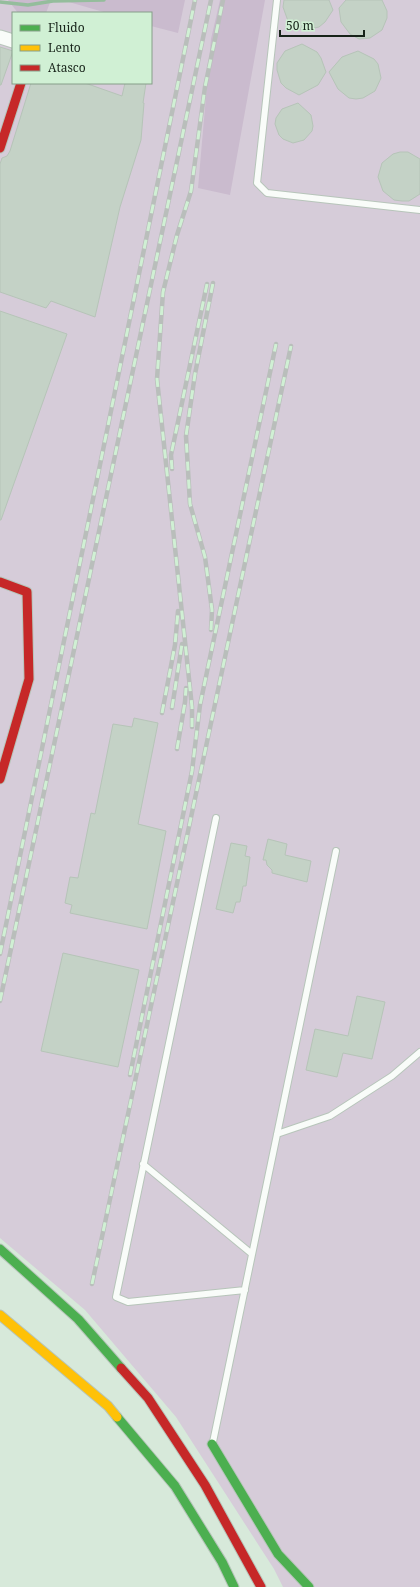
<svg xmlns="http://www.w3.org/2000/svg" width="420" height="1587" font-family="'Noto Serif',serif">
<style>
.green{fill:#d6ccd9;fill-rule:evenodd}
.forest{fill:#cabbce}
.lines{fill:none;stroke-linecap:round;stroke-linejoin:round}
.stream{stroke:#94bd9c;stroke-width:3.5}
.building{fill:#c4d2c6;stroke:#b6c4b8}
.lane-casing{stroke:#b7c5ba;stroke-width:8}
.street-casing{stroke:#b7c5ba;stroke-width:15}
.fast-casing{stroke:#b7c5ba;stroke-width:11}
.slow-casing{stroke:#b7c5ba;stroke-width:11}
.jam-casing{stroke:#b7c5ba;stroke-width:11}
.lane{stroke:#f9fcf9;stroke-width:6}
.street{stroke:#f9fcf9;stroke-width:13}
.fast{stroke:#4caf50;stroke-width:9}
.slow{stroke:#ffc107;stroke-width:9}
.jam{stroke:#c62828;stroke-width:9}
.rail-casing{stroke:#b9bebb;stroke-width:4.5}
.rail{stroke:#d0f0d4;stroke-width:3;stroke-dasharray:9;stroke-linecap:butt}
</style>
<rect width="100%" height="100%" fill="#d7e9da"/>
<path class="green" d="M0 0H420V1587H283L274 1569 176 1417 85 1310 0 1238ZM13 13H151V83H13Z"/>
<path class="forest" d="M8 0H51L46 13H18Z
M62 0H185L178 33 151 26V13H107Z
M220 0H265L230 195 198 188 211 39Z"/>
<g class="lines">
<path class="stream" d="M0 2 28 5 53 1 104 0"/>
</g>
<path class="building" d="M284 0H329L333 10 325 22 319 27 306 30 299 29 288 21 283 7Z
M346 0H382L387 11V18L382 30 370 38 359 39 350 34 341 22 339 8Z
M302 44 317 52 321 58 326 72 318 85 299 95 286 88 281 83 277 70V63L285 51Z
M0 47 13 51 1 85H0Z
M358 51 374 59 378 64 381 78 375 91 363 98 356 99 349 98 338 89 329 72 342 57Z
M31 83H85L122 96 125 83H146L143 103H144L141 140 120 207 95 317 51 301 46 308 0 292V164L2 158 7 156 10 151Z
M298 103 311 115 313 126 312 131 304 140 293 143 283 139 279 135 275 124 276 118 282 109Z
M400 152H408L420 159V194L409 201H402L394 200 383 191 378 177 382 163 393 154Z
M0 311 67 334 1 520H0Z
M134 718 158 723 138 824 166 831 147 929 70 913 72 905 65 903 70 877 78 878 91 813 95 814 113 724 132 727Z
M268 839 287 844 285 855 311 861 307 882 272 873V870L267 865 266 860H263Z
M231 843 247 846 245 856 250 857 246 886H243L240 902H236L233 913 216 909Z
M63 953 139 970 118 1067 41 1051Z
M357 996 385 1002 372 1059 343 1053 337 1077 306 1070 315 1029 348 1036Z"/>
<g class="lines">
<g class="lane-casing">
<path id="lane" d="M277 0 257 183 267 193 420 210
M216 818 116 1297 128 1302 245 1290
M277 1134 330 1116 392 1076 420 1052
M143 1164 252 1254
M213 1442 336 851"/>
</g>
<g class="street-casing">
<path id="street" d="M0 37 13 41"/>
</g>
<g class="fast-casing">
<path id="fast" d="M0 1249 78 1319 121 1368
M117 1417 175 1486 222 1562 234 1587
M212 1444 278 1554 309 1587"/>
</g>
<g class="slow-casing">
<path id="slow" d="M0 1315 108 1406 117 1417"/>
</g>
<g class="jam-casing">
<path id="jam" d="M0 148 21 83
M0 582 27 592 29 679 0 779
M121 1368 148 1398 205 1485 261 1587"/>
</g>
<use href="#lane" class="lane"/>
<use href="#street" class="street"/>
<use href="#fast" class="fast"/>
<use href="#slow" class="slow"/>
<use href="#jam" class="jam"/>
<g class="rail-casing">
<path id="rail" d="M172 469 171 455 207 284
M211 630 212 610 205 557 190 504 186 436 195 374 213 283
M172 708 182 644
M162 713 175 645 178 611
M192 727V707L157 379 163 292 177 235 191 191 205 87 223 0
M177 749 185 702 186 688
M0 954 195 0
M0 1001 211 0
M130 1075 192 771 200 705 276 344
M92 1284 291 346"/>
</g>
<use href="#rail" class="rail"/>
</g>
<rect x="12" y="12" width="140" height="72" fill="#d0f0d4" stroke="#869e89"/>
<rect x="20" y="25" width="20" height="6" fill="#4caf50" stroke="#869e89"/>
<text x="48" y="32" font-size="12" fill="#172319">Fluido</text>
<rect x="20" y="45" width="20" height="6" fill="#ffc107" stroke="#869e89"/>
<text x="48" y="52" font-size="12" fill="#172319">Lento</text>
<rect x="20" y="65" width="20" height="6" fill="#c62828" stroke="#869e89"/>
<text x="48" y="72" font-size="12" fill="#172319">Atasco</text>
<path d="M280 30v6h84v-6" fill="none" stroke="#172319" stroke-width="2"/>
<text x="286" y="30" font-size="12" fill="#172319" stroke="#d0f0d4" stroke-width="3" paint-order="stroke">50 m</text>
</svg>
